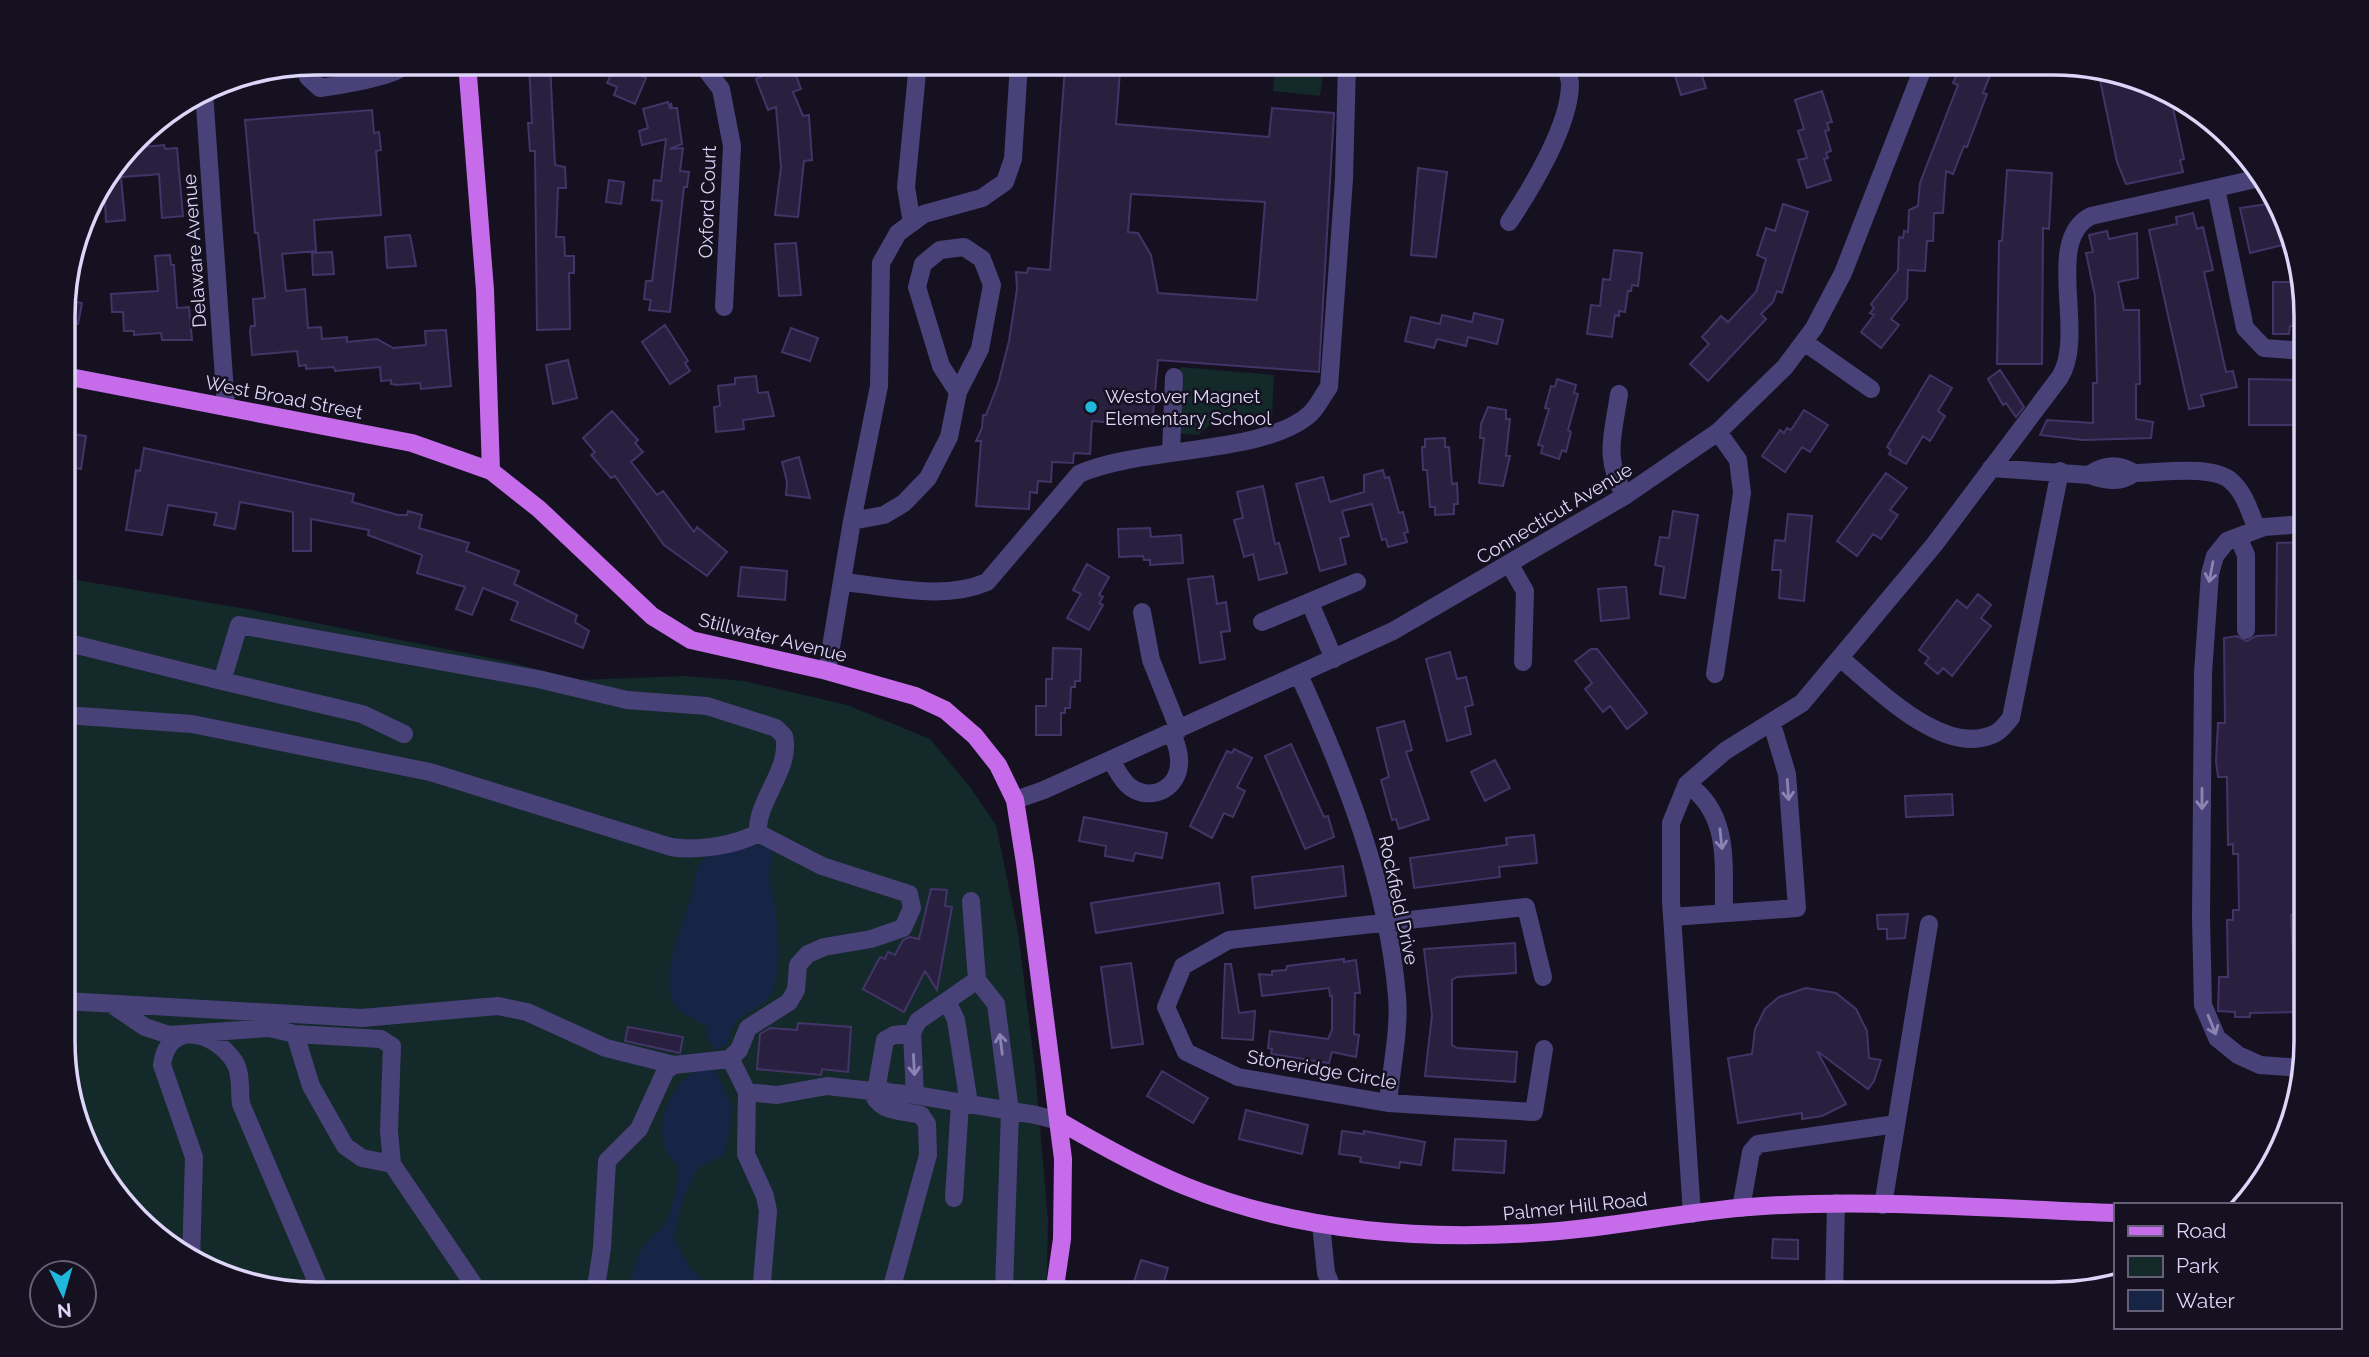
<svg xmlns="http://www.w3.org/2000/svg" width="2369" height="1357" font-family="Raleway,sans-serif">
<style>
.green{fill:#14292a}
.water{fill:#162445}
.building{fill:#291f3f;stroke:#433468;stroke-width:2;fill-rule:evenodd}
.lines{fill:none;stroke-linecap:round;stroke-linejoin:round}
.minor{stroke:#494279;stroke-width:18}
.major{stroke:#c66cea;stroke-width:18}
.oneway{stroke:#8c85b3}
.poi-dot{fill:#1fb8dc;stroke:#151121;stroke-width:2.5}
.labels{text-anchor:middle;stroke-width:5;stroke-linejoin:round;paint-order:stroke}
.street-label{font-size:19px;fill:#ddd6f9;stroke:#151121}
.poi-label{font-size:19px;fill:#ddd6f9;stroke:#151121;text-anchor:start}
.rim{fill:none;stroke:#ddd6f9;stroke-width:3.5}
</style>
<rect width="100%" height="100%" fill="#151121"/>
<path class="green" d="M1065 63H1180L1179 75Z
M1276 63H1324L1320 96 1273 91Z
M1180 367 1274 375 1272 418 1222 415 1198 435 1177 433Z
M65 578 247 609 505 661 579 680 686 676 744 681 847 705 930 739 970 787 996 825 1018 932 1035 1069 1048 1220 1047 1277 1042 1294H316L190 1260 106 1181 65 1073Z"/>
<path class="water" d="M751 843 758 846 764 843 771 849C773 860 768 872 770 881 776 906 785 972 771 994 753 1021 738 1003 727 1045L715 1050 707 1038 706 1026C695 1019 678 1014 673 1001 660 973 684 919 693 892 696 879 694 867 705 858 715 849 738 847 751 843Z
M714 1066 733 1109 724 1155 698 1168 683 1198 674 1239 689 1266 716 1294H625C631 1281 636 1258 642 1248 648 1238 662 1232 667 1220 673 1207 680 1180 677 1167 676 1160 668 1156 665 1149 654 1115 677 1070 714 1066Z"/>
<path class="building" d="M550 63 555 165 565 167 566 188H558L556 237H564L565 256H574V273H569L570 329 537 330 535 151H530L528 123H532L529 64Z
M752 63H779L784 74 794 70 801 89 793 92 803 116 809 115 812 160 804 161 798 217 775 215 781 167 776 107 768 110 756 79 761 77Z
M1671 63H1698L1706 88 1681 95Z
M1936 63H1995L1983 93 1987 94 1967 147 1964 146 1953 174 1946 171 1943 213H1934L1933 241H1927L1925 271 1908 270 1907 299 1891 319 1899 325 1881 348 1861 332 1874 315 1870 313 1874 308 1871 304 1898 270 1899 237 1903 238 1904 231 1908 232 1909 210 1918 206 1920 183 1958 85 1953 83 1957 74Z
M616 64 646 78 635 104 614 95 617 87 607 83Z
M1065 67 1120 71 1116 124 1269 137 1272 108 1334 113 1319 372 1158 360 1152 426 1092 421 1090 454 1074 453 1073 463 1052 462 1051 482 1038 481 1037 493 1030 492 1029 509 976 506 981 441H976L982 428 983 415H986L998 384 1009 341 1017 289 1016 272 1027 273 1028 268 1050 270ZM1131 194 1265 202 1257 300 1158 293 1151 255 1138 233 1128 232Z
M2099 75 2170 94 2184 159 2180 160 2183 172 2126 184 2117 162Z
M1822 91 1832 122 1827 123 1829 130 1825 131 1831 151 1826 153 1828 158 1824 159 1831 180 1807 188 1798 160 1807 158 1798 131 1804 129 1795 100Z
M668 102 670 109 671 103 672 108H677L682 144 670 149 683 148 680 171 689 172 687 187H684L670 312 649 310 651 300 644 299 646 281H652L662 201 652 200 654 180 661 181 666 139 642 145 639 131 648 128 643 109Z
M372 110 374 133 379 132 381 150 376 151 381 215 314 220 316 251 282 254 286 291 305 289 308 328 321 327 322 339 347 337V342L377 339 393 348 426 345 425 331 446 330 451 386 421 389 420 383 397 385 391 384V380L381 381 380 367 335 371 334 367 306 369V365L299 366 297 351 252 355 250 331 251 326H255L253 299 265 298 258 233H255L245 120Z
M164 145 165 149 177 148 183 216 162 218 159 174 150 175 121 177 125 220 106 222 105 202H91L132 148Z
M1418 168 1447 172 1436 257 1411 255Z
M2007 170 2052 173 2049 229 2043 228 2042 364H1997L1999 241H2002Z
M609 180 624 182 621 204 606 202Z
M2273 203 2287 244 2250 253 2240 208Z
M1783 204 1808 212 1782 293 1777 291 1773 302 1761 314 1766 319 1708 381 1690 364 1709 344 1702 337 1721 316 1728 322 1756 292 1766 259 1757 255 1766 228 1775 231Z
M2193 213 2197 229 2203 227 2213 270 2204 272 2226 372 2233 371 2237 387 2201 395 2204 406 2189 409 2149 230 2177 224 2176 217Z
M2107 231 2109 239 2137 233 2138 278 2118 282 2124 310H2139L2140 384H2136V419L2153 422 2151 438 2083 440 2040 435 2047 420 2093 423V383H2097L2095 296 2086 253 2093 252 2089 235Z
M410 235 416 266 387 268 385 237Z
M796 243 801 295 779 296 775 244Z
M1614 250 1642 253 1638 286 1632 285 1631 291H1628L1625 312 1619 311V316L1615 315 1612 337 1587 334 1591 305 1600 306 1603 279 1610 280Z
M332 252 334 274 313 275 312 253Z
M170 255 171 265H174L177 308 189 307 192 340H162L161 333 134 335V331H124L123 312H112L111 294 158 291 155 256Z
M2273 282H2300L2305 300V326H2290L2289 334H2273Z
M65 300 82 303 78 324 65 322Z
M1474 313 1503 320 1497 344 1468 337 1466 346 1437 339 1434 348 1405 341 1411 317 1440 324 1442 315 1472 322Z
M665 325 688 361 685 363 690 371 670 384 642 342Z
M791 328 818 338 810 361 782 352Z
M568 360 577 398 553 404 546 365Z
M2000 370 2024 407 2016 417 2006 403 2003 405 1988 379Z
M1930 375 1952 388 1938 411 1945 416 1930 441 1923 436 1906 464 1889 454 1891 450 1887 447Z
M756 376 758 393 768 392 774 416 743 420 744 429 716 432 714 407 720 406 718 386 735 384V378Z
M1557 379 1576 385 1574 393 1578 394 1568 430 1571 432 1566 452 1562 450 1559 459 1541 453 1543 446 1538 445 1549 409 1545 408 1551 386 1555 387Z
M2249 379 2305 380V425H2249Z
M1488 407 1506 410V419H1510L1506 456H1510L1503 486 1479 483 1484 438H1480L1481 424Z
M1804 410 1828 425 1810 452 1802 447 1785 472 1762 456 1780 430 1784 433 1787 428 1791 430Z
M612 411 638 440 635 443 643 452 631 462 657 495 663 491 694 532 697 527 727 552 707 576 664 545 615 476 611 478 591 455 595 452 583 438Z
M68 433 86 436 81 469 65 466Z
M1445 438V447H1449L1452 484 1457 483 1458 504H1454V514L1435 515V507H1430L1427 470H1423L1422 447H1425V439Z
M144 448 354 494 352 502 398 515H407L408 511 422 515 419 528 469 543 466 551 519 571 514 584 577 615 575 622 589 631 583 648 511 620 518 602 483 588 472 615 456 609 465 587 417 573 422 555 368 535 369 530 311 519V551H293V512L240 502 235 529 214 525 217 513 168 505 162 535 126 530 136 470 140 471Z
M799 457 810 498 786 495 787 482 782 462Z
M1383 470 1385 478 1389 477 1399 513 1403 512 1408 532 1404 533 1407 542 1388 547 1386 539 1382 540 1372 504 1342 511 1349 536 1340 538 1346 564 1320 571 1296 484 1323 477 1330 502 1364 492V475Z
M1886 473 1907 488 1890 510 1898 515 1881 539 1873 534 1857 556 1837 541Z
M1263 486 1275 544 1279 543 1287 573 1259 580 1253 554 1244 557 1234 520 1243 518 1237 492Z
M1673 511 1698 515 1685 598 1660 594 1664 567 1655 565 1660 537 1669 538Z
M1788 514 1812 516 1804 601 1779 598 1781 570H1772L1775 540 1785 541Z
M1150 528 1151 537 1181 535 1183 563 1150 565V560H1144L1143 556 1119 557 1118 529Z
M2305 542V853H2300L2301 915H2291L2295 1001 2294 1012 2250 1013V1017H2235V1012L2218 1011 2219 977H2228L2227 920H2233V910H2239L2238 854H2233V844L2228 845 2227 777H2218L2216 761 2218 723H2225L2224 638 2237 636 2247 641 2256 636 2276 635 2277 543Z
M1087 564 1109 577 1099 595 1103 597 1099 603 1103 605 1089 630 1067 618 1081 594 1073 590Z
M741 567 787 571 785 600 738 596Z
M1213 576 1217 604 1226 602 1230 631 1221 632 1225 659 1200 663 1188 579Z
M1621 587H1626L1629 618 1601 621 1598 589Z
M1978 594 1991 605 1981 618 1991 626 1952 676 1943 668 1938 674 1925 663 1929 658 1919 650 1957 600 1967 608Z
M1053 648 1081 649 1080 681H1075V687H1071L1070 708H1065V713H1061V735H1036V706H1046V679H1052Z
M1591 649H1597L1647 713 1627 729 1610 706 1603 712 1585 689 1592 683 1575 661Z
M1450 652 1457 679 1466 677 1473 705 1465 707 1471 734 1447 741 1426 659Z
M1404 721 1412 750 1406 752 1429 819 1399 829 1396 819 1392 820 1381 780 1389 777 1377 728Z
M1291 744 1324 817 1328 816 1334 837 1305 849 1265 756Z
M1234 749 1252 758 1237 787 1245 791 1233 817 1224 813 1212 838 1190 826 1227 751 1232 753Z
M1495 760 1510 788 1485 801 1471 772Z
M1952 794 1953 815 1906 817 1905 796Z
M1084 817 1167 833 1162 858 1135 853 1133 861 1105 856 1106 846 1079 841Z
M1534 835 1537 863 1499 867 1500 877 1414 888 1410 858 1507 845 1506 838Z
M1343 866 1346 896 1255 908 1252 877Z
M1219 883 1223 913 1096 933 1091 903Z
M931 889 947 890 945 906 952 907 937 990 925 971 904 1012 863 989 880 957 885 959 888 952 895 955 903 940 910 937 919 939Z
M1908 914 1905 938 1887 939V929H1878L1877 915Z
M1515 943 1516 973 1457 977 1452 980V1045L1457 1048 1517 1052 1515 1082 1425 1076 1432 1015 1424 949Z
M1344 959V962L1356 960 1360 993H1355L1354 1034 1359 1035 1356 1057 1332 1052 1329 1063 1271 1054 1272 1049 1268 1048 1270 1031 1328 1039 1332 1030V996H1330L1329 988 1262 996 1259 974 1272 975V971L1286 970 1287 966Z
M1131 963 1143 1044 1112 1048 1101 967Z
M1225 964H1231L1239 1013 1255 1011 1253 1040 1222 1038Z
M1806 988 1836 993 1856 1009 1867 1031 1869 1058 1881 1060 1874 1081 1868 1089 1817 1051 1846 1104 1822 1116 1802 1119V1113L1738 1123 1728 1058 1752 1054 1755 1029 1765 1009 1779 997Z
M798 1023 851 1027 848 1072 822 1069 821 1075 757 1069 760 1034 770 1028 797 1030Z
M628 1027 683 1037 680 1053 625 1041Z
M1162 1071 1208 1098 1193 1123 1147 1096Z
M1246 1110 1308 1125 1302 1154 1239 1139Z
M1342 1131 1364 1134V1131L1425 1142 1421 1165 1400 1162 1399 1168 1360 1162 1361 1157 1339 1154Z
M1455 1139 1506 1141 1504 1173 1453 1170Z
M1773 1239 1798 1240V1259L1772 1258Z
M1141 1260 1168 1268 1160 1294H1130Z"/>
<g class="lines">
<path class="minor" d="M701 63 721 89 732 146 724 307
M307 65 308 77 320 88C335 86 392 77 401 68L400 63
M204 92 226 407
M2264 177 2216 188 2245 328 2264 348 2305 351
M1509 222C1531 189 1570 125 1570 84 1570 78 1566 69 1565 63
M912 223 906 187 918 63
M1804 342 1871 389
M1619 394C1613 436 1603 457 1625 496
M1171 452 1174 377
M1991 468 2089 475
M2134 473C2120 484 2104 480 2089 475 2104 464 2118 463 2134 473 2158 473 2213 464 2231 481 2245 493 2250 513 2257 529
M852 521 884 515 904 503 928 478 949 437 958 392 980 349 992 285 982 259 964 247 940 250 923 264 917 287 941 366 958 392
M2238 537 2246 555V630
M1510 565 1525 591 1523 662
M842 582C889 586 943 601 987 582L1079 474C1140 446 1267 455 1311 413 1318 406 1323 395 1329 387L1344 179 1347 63
M1310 603 1334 659
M1142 612 1151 660 1179 730
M1262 622 1357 582
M65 642 222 681
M1840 658C1877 688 1945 760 1996 733 2002 730 2007 722 2011 718L2060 471
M827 671 852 521 879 386 881 263 898 233 924 214 982 198 1005 182 1013 159 1019 63
M1715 674 1742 493 1738 460 1718 432
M1299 675C1346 778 1387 882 1397 996 1400 1030 1391 1069 1388 1103
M65 715 192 724 430 772 671 847C697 851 734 846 758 833
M1111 760C1117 770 1121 780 1130 787 1153 803 1181 787 1179 759 1179 750 1175 741 1172 732
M1687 784C1731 814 1723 865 1724 913
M1015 800 1044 790 1393 631 1623 497 1718 432 1785 367 1814 328 1843 273 1925 63
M971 901 977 980 996 1004 1010 1111 1004 1290
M1672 917 1797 908 1787 774 1772 724
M1543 977 1526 907 1229 940 1183 966 1166 1007 1186 1052 1238 1077 1388 1103 1534 1112 1544 1049
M977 980 918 1021 912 1033 915 1095 1036 1115 1059 1121
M65 1001 362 1018 498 1006 527 1012 606 1048 674 1065 729 1059 739 1050 748 1028 789 1002 796 990 798 965 808 954 824 947 871 939 903 928 912 908 909 894 822 866 758 833C756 800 792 769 784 736L776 728 707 706 627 700 538 679 239 625 222 681 362 714 404 734
M947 1001 956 1020 969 1104
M114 1006 145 1027 169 1035 269 1028 295 1034 311 1086 345 1146 362 1158 392 1164
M912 1033 894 1035 885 1040 877 1085 886 1092 915 1095
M295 1034 381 1039 392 1046 389 1131 392 1164 480 1294
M730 1058 747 1092 746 1154 765 1196 768 1211 761 1294
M2302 1068 2260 1065 2238 1055 2217 1038 2203 1005 2201 919 2203 673 2210 574 2215 556 2227 541 2264 527 2305 524
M747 1092 777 1095 827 1086 872 1091C878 1113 901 1110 921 1115L927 1124 928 1155 893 1283V1294
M954 1198 960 1103
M1883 1205 1929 924
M1741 1208 1751 1152 1758 1144 1896 1124
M1692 1214 1671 901V823L1687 784 1725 751 1802 703 1934 545 2060 377C2087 334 2043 240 2091 216L2216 188
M1321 1224 1326 1273 1335 1294
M191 1261 194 1157 162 1065C168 1019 214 1031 234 1061 242 1073 239 1090 241 1104L322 1294
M595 1294 602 1248 607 1161 639 1129 666 1070 674 1065
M1834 1294 1836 1203"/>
<path class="major" d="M467 63 485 290 491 471
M65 376 412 443 491 471 539 509 652 616 691 640 827 671 915 696 945 710 975 736 998 765 1015 800 1025 863 1063 1159 1062 1239 1054 1294
M1059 1121C1100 1145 1141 1168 1185 1186 1298 1232 1426 1241 1547 1232 1619 1227 1691 1210 1763 1206 1880 1199 1998 1209 2115 1213"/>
</g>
<defs><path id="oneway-shaft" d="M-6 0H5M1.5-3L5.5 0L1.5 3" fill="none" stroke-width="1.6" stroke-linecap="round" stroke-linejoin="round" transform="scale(1.75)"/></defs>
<g class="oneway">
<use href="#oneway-shaft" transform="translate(2211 572) rotate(101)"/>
<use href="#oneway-shaft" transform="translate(1788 790) rotate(86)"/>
<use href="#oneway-shaft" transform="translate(2202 799) rotate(90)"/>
<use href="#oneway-shaft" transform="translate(1721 839) rotate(84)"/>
<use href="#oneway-shaft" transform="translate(2212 1025) rotate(68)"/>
<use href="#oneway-shaft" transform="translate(1001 1044) rotate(-97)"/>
<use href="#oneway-shaft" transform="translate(914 1065) rotate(87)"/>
</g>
<circle class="poi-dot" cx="1091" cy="407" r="7"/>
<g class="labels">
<g class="street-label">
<text transform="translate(707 202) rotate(-88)" y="7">Oxford Court</text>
<text transform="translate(194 251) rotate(-94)" y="7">Delaware Avenue</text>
<text transform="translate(284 397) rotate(11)" y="7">West Broad Street</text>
<text transform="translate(1554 513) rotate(-31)" y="7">Connecticut Avenue</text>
<text transform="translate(773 637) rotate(14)" y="7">Stillwater Avenue</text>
<text transform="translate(1399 900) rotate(78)" y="7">Rockfield Drive</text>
<text transform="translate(1322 1069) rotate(10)" y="7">Stoneridge Circle</text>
<text transform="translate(1575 1206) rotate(-6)" y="7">Palmer Hill Road</text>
</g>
<g class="poi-label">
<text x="1105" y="403">Westover Magnet<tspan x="1105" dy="22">Elementary School</tspan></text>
</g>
</g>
<path d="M0 0H2369V1357H0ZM316 75H2053A241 241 0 0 1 2294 316V1041A241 241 0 0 1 2053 1282H316A241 241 0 0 1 75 1041V316A241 241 0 0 1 316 75Z" fill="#151121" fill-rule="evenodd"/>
<path class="rim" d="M316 75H2053A241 241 0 0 1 2294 316V1041A241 241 0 0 1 2053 1282H316A241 241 0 0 1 75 1041V316A241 241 0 0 1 316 75Z"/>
<rect x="2114" y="1203" width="228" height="126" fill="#151121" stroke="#656077" stroke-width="2"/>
<rect x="2128" y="1226" width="35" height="10" fill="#c66cea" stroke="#656077" stroke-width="2"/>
<text x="2176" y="1238" font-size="21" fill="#ddd6f9">Road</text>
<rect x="2128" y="1256" width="35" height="21" fill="#14292a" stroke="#656077" stroke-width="2"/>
<text x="2176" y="1273" font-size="21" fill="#ddd6f9">Park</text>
<rect x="2128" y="1290" width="35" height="21" fill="#162445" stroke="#656077" stroke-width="2"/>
<text x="2176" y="1308" font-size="21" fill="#ddd6f9">Water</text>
<g transform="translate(63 1294) rotate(175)"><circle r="33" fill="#151121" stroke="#656077" stroke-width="2"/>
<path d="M0-5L12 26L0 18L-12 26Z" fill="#1fb8dc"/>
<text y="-10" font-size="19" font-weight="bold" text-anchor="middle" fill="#ddd6f9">N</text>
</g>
</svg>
